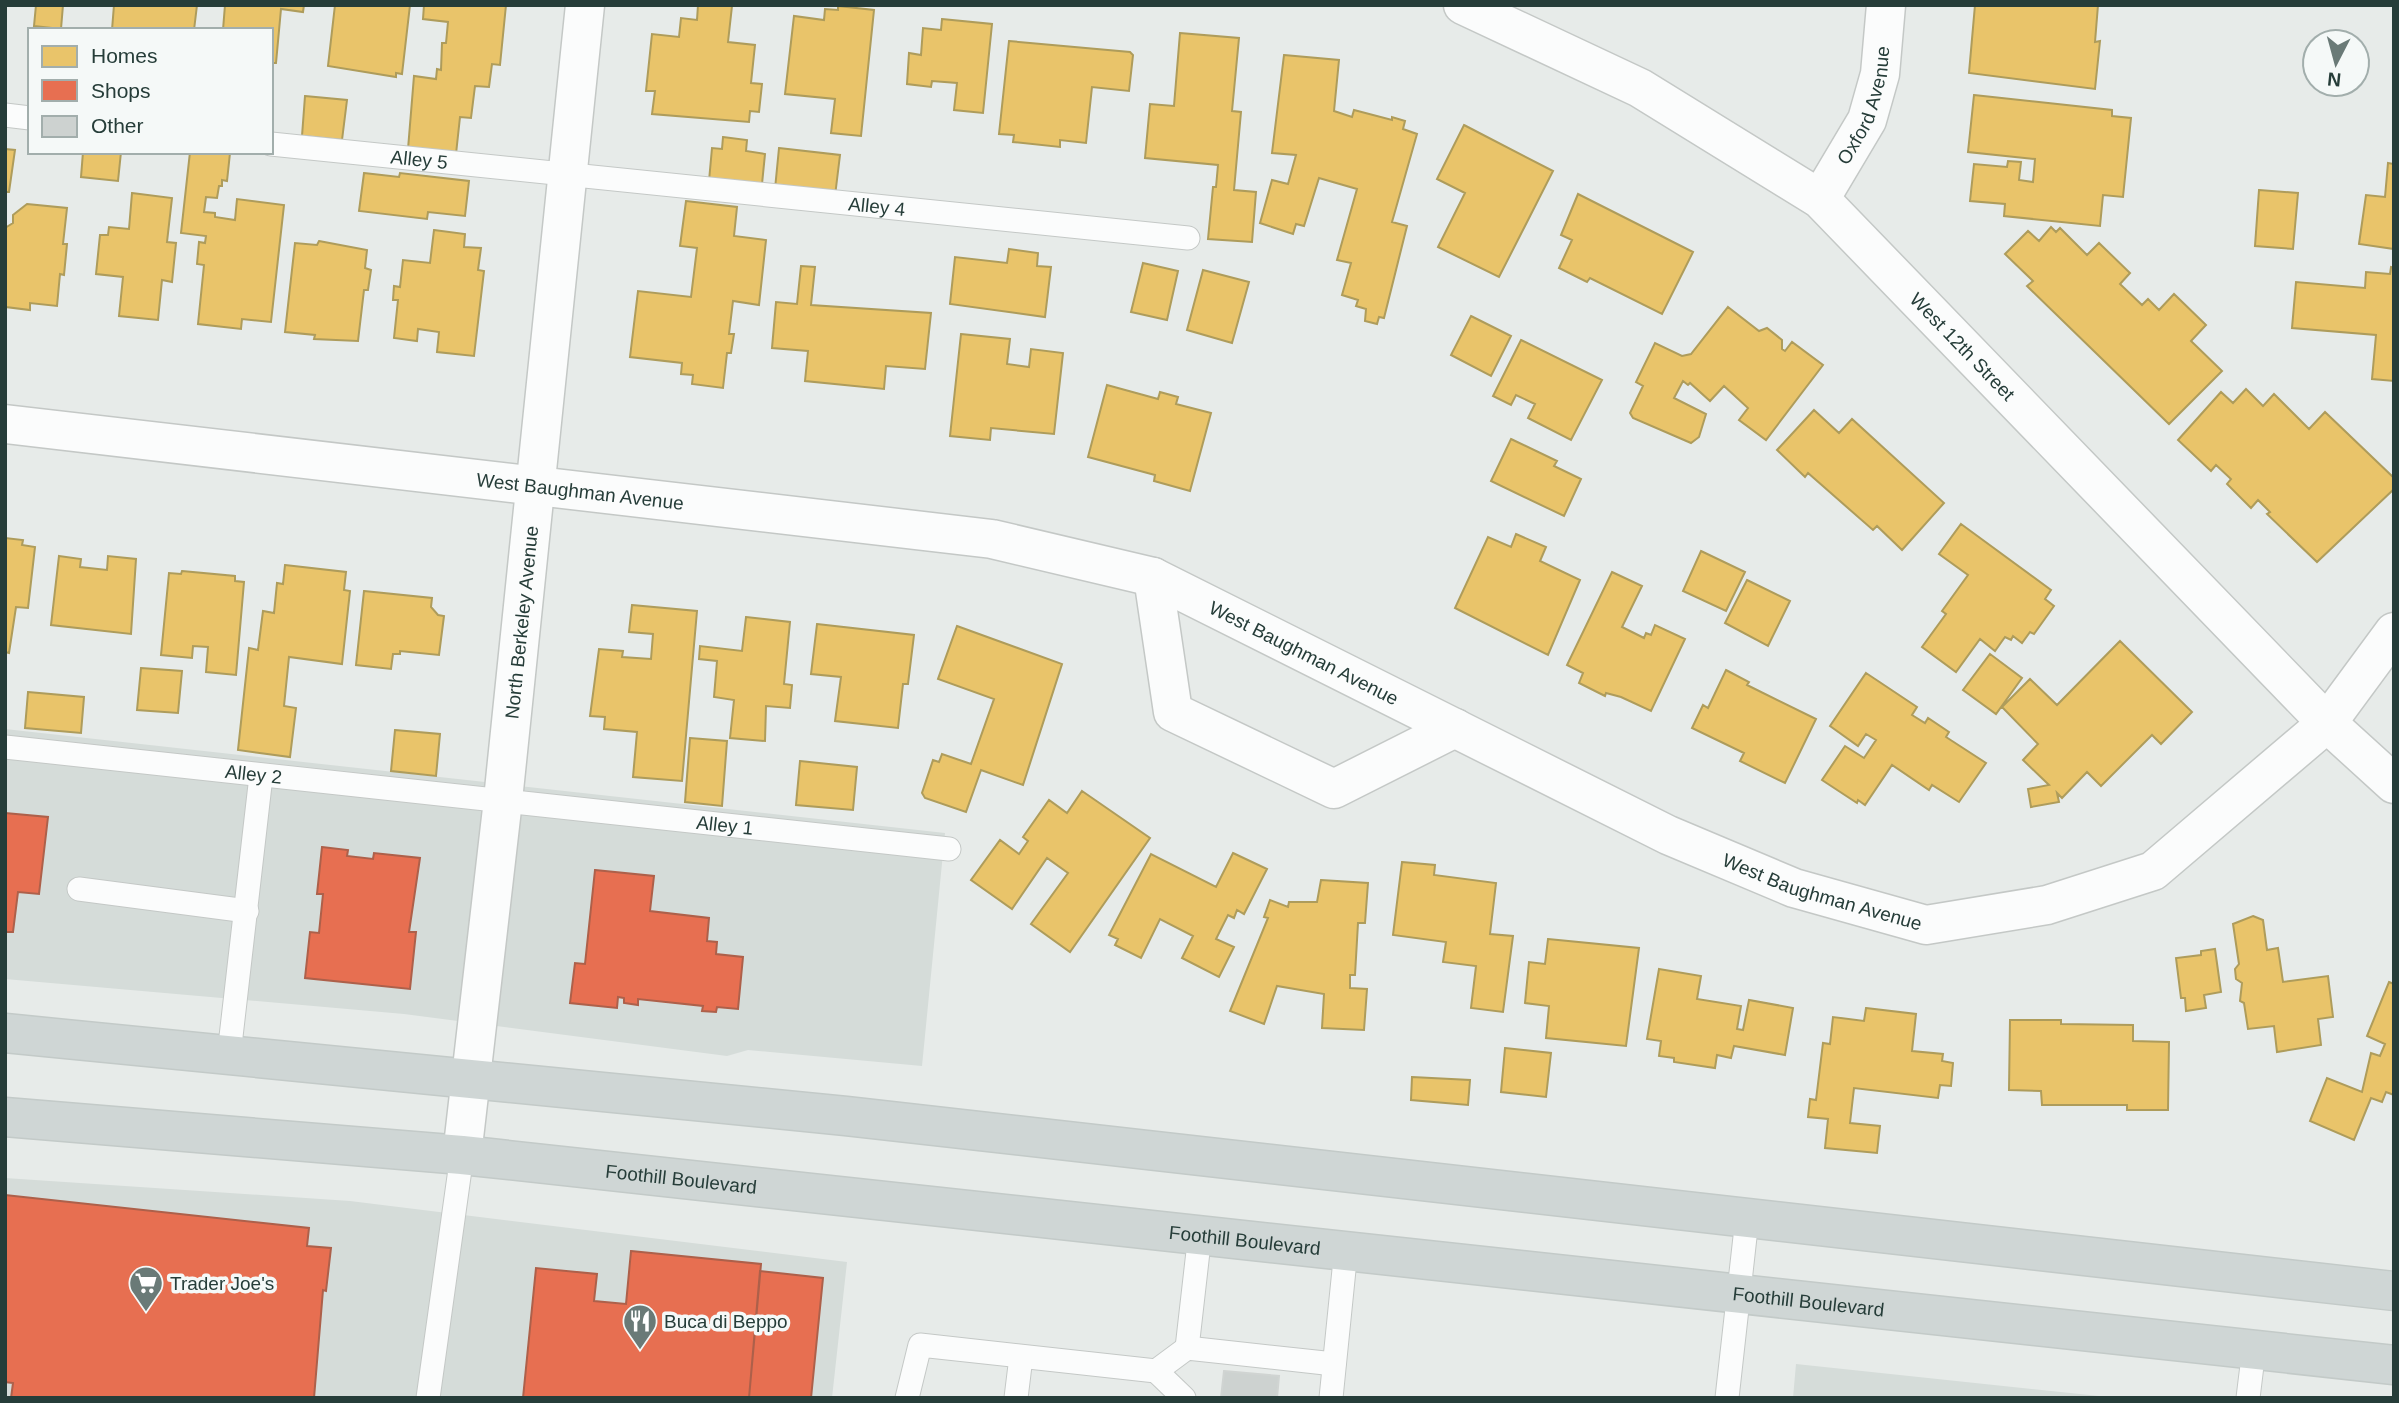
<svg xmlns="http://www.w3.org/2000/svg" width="2399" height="1403" font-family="Helvetica,sans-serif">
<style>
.built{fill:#d5dcd9}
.homes{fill:#e9c46a;stroke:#ae9c5b;stroke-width:2}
.shops{fill:#e76f51;stroke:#ad604a;stroke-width:2}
.building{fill:#cdd2d0;stroke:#d0d4d2;stroke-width:2}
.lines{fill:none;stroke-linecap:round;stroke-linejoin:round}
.lane-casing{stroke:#c4c8c6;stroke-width:25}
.street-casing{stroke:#c4c8c6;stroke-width:41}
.primary-casing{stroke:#c3cac8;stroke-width:41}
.lane{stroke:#fbfcfc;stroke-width:23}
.street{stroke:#fbfcfc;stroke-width:38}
.primary{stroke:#cfd6d5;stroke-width:38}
.labels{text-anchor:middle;stroke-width:7;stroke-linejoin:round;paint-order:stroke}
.street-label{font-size:19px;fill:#263d39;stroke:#f5f9f8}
.poi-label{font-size:19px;fill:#263d39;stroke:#f5f9f8;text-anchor:start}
</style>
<rect width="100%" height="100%" fill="#e7ebe9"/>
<path class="built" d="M5 729 945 833 922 1066 748 1050 727 1056 404 1014 5 979Z
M5 1178 350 1201 847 1262 832 1398H5Z
M1796 1364 2118 1398H1793Z"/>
<path class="homes" d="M36 5H63L61 29 34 26Z
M114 5H197L194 30H112Z
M225 5H304L303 12 281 9 276 63H271V30H223Z
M335 5H410L402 74 396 73V77L328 66Z
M424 5H506L500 65 492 64 489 87 475 86 471 118 460 117 456 154 408 149 414 76 436 79 437 69 441 70 442 43H446L448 22 423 19Z
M698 5 732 6 728 42 755 45 751 83 762 84 759 112 750 111 749 122 652 114 655 91H646L652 34 679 37 681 18 697 20Z
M1975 5H2098L2095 42 2100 41 2095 89 1969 73Z
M838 6 874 10 861 136 831 133 835 99 785 94 794 16 824 20 825 9 838 10Z
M942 19 992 24 983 113 954 110 957 83 932 81 931 87 907 84 909 53 921 55 923 28 941 30Z
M1180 33 1239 38 1232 111 1241 112 1234 190 1256 192 1252 242 1208 239 1213 187H1216L1218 165 1145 158 1150 104 1174 106Z
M1009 41 1130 52 1133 55 1129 91 1092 87 1086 143 1060 140V147L1013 142 1014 135 999 134Z
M1284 55 1339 60 1334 111 1352 117 1354 110 1392 120V117L1405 121 1403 129 1417 134 1392 222 1407 226 1384 318 1379 317 1377 324 1365 321 1366 309 1356 306 1358 300 1342 295 1351 263 1337 260 1357 189 1319 178 1304 226 1296 224 1293 234 1260 223 1272 180 1288 184 1296 155 1272 153Z
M1974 95 2112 110V116L2131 118 2123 197 2103 195 2100 226 2004 216 2005 204 1970 201 1974 164 2007 167 2008 161 2021 162 2019 180 2033 182 2035 159 1968 152Z
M305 96 347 100 342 140 302 136Z
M1464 125 1553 171 1499 277 1438 247 1465 193 1437 179Z
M723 137 747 140 746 151 765 154 762 184 709 181 712 148 722 149Z
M779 148 840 155 835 196 775 189Z
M5 149 15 150 9 192H5Z
M83 152H121L118 181 81 177Z
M190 152 230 153 227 181 222 180V186H219L217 198 206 197 204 212 215 213V217L235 220 237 199 284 205 271 322 242 319 241 329 198 324 204 265 197 264 199 242 205 243 206 236 181 233Z
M2388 163 2394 164V249L2359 244 2366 195 2385 197Z
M364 173 399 177 400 173 469 181 465 216 428 212 427 219 359 211Z
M2259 190 2298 193 2293 249 2255 246Z
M132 193 172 198 167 242 176 243 172 282 162 280 158 320 119 316 123 277 96 274 100 235H108L109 227 129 229Z
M1578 194 1693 252 1662 314 1590 278 1587 282 1559 268 1572 240 1561 235Z
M686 201 737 207 734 236 766 240 759 305 733 301 729 334H734L731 353H727L723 388 692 384 693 375 681 374 682 363 630 357 638 291 691 297 697 248 680 246Z
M27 204 67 208 63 244H67L64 275 60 274 57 306 30 303V310L6 307 5 228 13 223V215Z
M2051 227 2056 232 2060 228 2087 255 2099 243 2130 273 2120 284 2142 305 2148 299 2159 310 2174 294 2206 325 2191 341 2222 371 2169 424 2027 286 2033 281 2005 254 2028 231 2039 241Z
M434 230 465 234 464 247 481 248 478 270 484 271 474 356 437 352 439 332 418 329 417 341 394 338 398 300H393L394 286 400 287 403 260 430 263Z
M319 241 367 250 365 268 371 270 368 290H364L358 341 314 339 315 335 285 332 295 243 317 245Z
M1009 249 1038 253 1037 266 1051 267 1045 317 950 304 955 257 1007 263Z
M1143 263 1178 271 1167 320 1131 312Z
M801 266 815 267 811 305 931 313 925 369 886 366 884 389 805 381 808 351 772 348 776 302 797 304Z
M2391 267 2394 268V381L2372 379 2376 335 2292 328 2296 282 2365 288 2366 272 2390 274Z
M1203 270 1249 282 1232 343 1187 330Z
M1728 307 1759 331 1767 328 1782 340V349L1785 351 1792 342 1823 365 1766 440 1739 420 1748 408 1724 386 1710 401 1690 383 1688 385 1683 381 1674 398 1706 414 1699 437 1691 443 1633 418 1630 413 1643 386 1636 382 1655 343 1682 356 1691 354Z
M1471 316 1511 336 1491 376 1451 355Z
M961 334 1010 339 1007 364 1029 367 1031 349 1063 353 1054 434 991 428 990 440 950 436Z
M1521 340 1602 380 1571 440 1528 418 1535 404 1516 395 1511 405 1493 396Z
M1107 385 1158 399 1160 392 1178 397 1176 404 1211 413 1190 491 1154 481 1155 475 1088 457Z
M2246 389 2263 406 2274 394 2309 429 2325 412 2394 478V489L2317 562 2267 514 2270 512 2258 500 2251 508 2227 484 2231 479 2216 465 2211 471 2178 440 2221 392 2233 403Z
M1814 410 1839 433 1852 419 1944 503 1902 550 1877 526 1873 530 1808 473 1805 477 1777 450Z
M1511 439 1557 461 1554 466 1581 479 1564 516 1491 481Z
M1961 524 2051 590 2045 599 2054 606 2034 634 2030 632 2022 643 2013 636 2011 640 2005 637 1995 651 1980 639 1956 672 1922 647 1946 614 1942 611 1968 575 1939 554Z
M1516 534 1546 547 1540 561 1580 580 1548 655 1455 608 1488 537 1511 547Z
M5 538 23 540 22 545 35 547 28 608 16 607 9 653 5 652Z
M1701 551 1745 572 1726 611 1683 591Z
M59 556 81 559 80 567 107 570 108 556 136 559 131 634 51 625Z
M285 565 346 572 344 590 350 591 342 664 289 657 284 706 296 708 290 757 238 750 249 648 258 650 263 611 274 613 277 583 283 584Z
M182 571 235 576V581L244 582 236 675 206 672 208 647 193 646 192 658 161 655 169 573 181 574Z
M1612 572 1642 586 1622 627 1644 638 1646 633 1651 635 1655 625 1685 639 1651 711 1621 697 1606 693 1605 696 1579 683 1583 673 1567 665Z
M1747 580 1790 601 1768 646 1725 623Z
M364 591 432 598 431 607 438 615 444 616 439 655 400 651V654H393L391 669 356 665Z
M632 605 697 611 682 781 633 777 637 732 604 729 605 717 590 716 599 649 623 651 622 657 651 659 653 634 629 632Z
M746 617 790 622 784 684 792 685 790 708 766 706 765 741 730 738 734 700 714 697 717 661 699 659 700 646 742 651Z
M817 624 914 635 908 684H903L898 728 835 721 841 677 811 674Z
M957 626 1062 664 1023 785 981 770 966 812 925 798 922 793 933 760 939 762 942 754 971 764 994 699 938 679Z
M2120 641 2192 712 2161 744 2152 735 2101 786 2087 772 2062 798 2057 793 2059 802 2031 807 2028 789 2049 785 2023 760 2038 744 2002 707 2030 679 2057 705Z
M1990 654 2022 678 1996 714 1963 690Z
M141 668 182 671 178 713 137 710Z
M1726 670 1749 682 1747 685 1816 719 1785 783 1740 761 1744 753 1692 728 1703 705 1708 708Z
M1866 673 1917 707 1912 715 1925 723 1928 718 1949 732 1946 737 1986 763 1959 802 1932 785 1929 790 1892 765 1865 805 1858 800 1857 803 1822 780 1845 746 1864 758 1876 740 1866 734 1858 746 1830 726Z
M28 692 84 697 81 733 25 728Z
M395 730 440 734 436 776 391 771Z
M690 738 727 741 722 806 685 802Z
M800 761 857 767 853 810 796 805Z
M1082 791 1150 838 1070 952 1031 924 1068 873 1047 858 1012 909 971 880 1000 840 1019 854 1028 841 1023 837 1049 800 1067 813Z
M1233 853 1267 869 1244 914 1237 910 1234 918 1228 915 1216 939 1234 947 1219 977 1182 958 1193 936 1160 919 1141 958 1115 945 1118 939 1109 935 1151 854 1216 887Z
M1402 862 1435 865 1434 875 1496 883 1490 934 1513 936 1503 1012 1471 1008 1476 966 1443 962 1446 942 1393 935Z
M1321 880 1368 883 1365 923H1358L1355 975H1350V988L1367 989 1364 1030 1322 1028 1324 994 1277 986 1264 1024 1230 1011 1268 918 1264 917 1270 900 1288 907 1289 902H1317Z
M2253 916 2263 920 2267 950 2278 948 2283 982 2328 976 2333 1017 2318 1019 2321 1045 2277 1052 2274 1026 2248 1029 2244 1003 2240 1001 2242 983 2236 979 2235 969 2239 964 2233 924Z
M1548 939 1639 948 1626 1046 1546 1038 1549 1006 1525 1003 1529 962 1545 964Z
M2215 949 2221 992 2204 995 2206 1008 2186 1011 2185 998H2181L2176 958 2201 955V951Z
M1659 969 1701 976 1697 999 1741 1006 1737 1029 1743 1030 1749 1000 1793 1008 1785 1055 1734 1046 1731 1058 1717 1055 1715 1068 1674 1062V1058L1659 1056 1661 1041 1647 1039Z
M2389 982 2394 984V1095L2386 1092 2382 1102 2371 1098 2354 1140 2310 1121 2327 1078 2362 1092 2371 1053 2380 1056 2385 1044 2367 1036Z
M1866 1008 1916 1014 1912 1051 1943 1054 1942 1061 1953 1063 1951 1086 1940 1085 1938 1098 1854 1088 1850 1123 1880 1126 1877 1153 1825 1148 1828 1119 1808 1117 1810 1099 1816 1100 1823 1043 1830 1044 1833 1017 1864 1021Z
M2010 1020H2061V1024L2133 1025V1041L2169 1042 2168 1110H2127V1105H2042L2041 1091 2009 1090Z
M1505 1048 1551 1053 1546 1097 1501 1092Z
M1412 1077 1470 1080 1468 1105 1411 1100Z"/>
<path class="shops" d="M5 813 48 817 39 894 18 892 13 932H5Z
M322 847 348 850 347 856 373 859 374 853 420 858 409 932H416L410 989 305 978 310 932 319 933 323 894H317Z
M595 870 654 876 650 911 709 918 707 941 717 942 716 954 743 957 738 1009 717 1007 716 1012 702 1011 703 1006 638 999V1005L624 1003V998L618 997 617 1008 570 1003 575 963 585 964Z
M5 1195 309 1228 307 1246 331 1248 326 1291 323 1290 314 1398H11L13 1383 5 1382Z
M631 1251 761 1264 749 1398H523L536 1268 597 1274 594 1301 626 1304Z
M760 1271 823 1278 811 1398H749Z"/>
<path class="building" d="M1224 1371 1279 1376 1277 1398H1221Z"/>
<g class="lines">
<g class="lane-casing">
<g id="lane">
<path d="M5 115 30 118"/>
<path id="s1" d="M271 144 1188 238"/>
<path id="s2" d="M5 747 949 849"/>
<path d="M79 889 247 911"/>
<path d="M229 1054 261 776"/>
<path d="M1187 1348 1200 1234"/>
<path d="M1156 1371 1184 1398"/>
<path d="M428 1398 462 1155"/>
<path d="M907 1398 920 1345 1156 1371 1187 1348 1334 1364"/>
<path d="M1016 1398 1021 1357"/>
<path d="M1331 1398 1346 1250"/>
<path d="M1727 1398 1747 1219"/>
<path d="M2248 1398 2254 1349"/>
</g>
</g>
<g class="street-casing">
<g id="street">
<path id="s3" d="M1463 5 1640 88 1820 199 2327 723 2394 784"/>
<path id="s4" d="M1820 199 1867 120 1880 74 1886 5"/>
<path id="s5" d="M5 424 992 539 1153 577 1668 835 1794 888 1926 925 2047 905 2153 871 2327 723 2394 632"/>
<path d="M1153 577 1173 712 1334 789 1455 728"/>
<path id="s6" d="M462 1155 503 800 585 5"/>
</g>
</g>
<g class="primary-casing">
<g id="primary">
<path d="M5 1033 846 1116 2394 1291"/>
<path id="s7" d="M5 1117 462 1155 2394 1365"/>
</g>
</g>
<use href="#lane" class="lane"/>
<use href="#street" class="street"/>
<use href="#primary" class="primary"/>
</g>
<defs>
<g id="supermarket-pin" transform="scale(1.75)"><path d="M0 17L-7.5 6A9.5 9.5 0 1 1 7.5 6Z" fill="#6a7a77" stroke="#f5f9f8"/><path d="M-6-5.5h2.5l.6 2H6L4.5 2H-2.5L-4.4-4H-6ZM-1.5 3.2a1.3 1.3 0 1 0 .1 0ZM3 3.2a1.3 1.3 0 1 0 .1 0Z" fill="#fff"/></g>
<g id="restaurant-pin" transform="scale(1.75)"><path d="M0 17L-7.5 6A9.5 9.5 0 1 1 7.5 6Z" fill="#6a7a77" stroke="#f5f9f8"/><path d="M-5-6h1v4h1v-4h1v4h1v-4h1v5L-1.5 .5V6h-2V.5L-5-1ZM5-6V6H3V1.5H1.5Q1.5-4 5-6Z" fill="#fff"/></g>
</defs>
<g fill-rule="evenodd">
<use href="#supermarket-pin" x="146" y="1283"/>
<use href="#restaurant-pin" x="640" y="1321"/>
</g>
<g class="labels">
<g class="street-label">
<text dy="7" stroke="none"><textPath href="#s4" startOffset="105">Oxford Avenue</textPath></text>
<text dy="7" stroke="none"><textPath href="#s1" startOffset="149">Alley 5</textPath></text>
<text dy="7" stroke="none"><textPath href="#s1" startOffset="609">Alley 4</textPath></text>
<text dy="7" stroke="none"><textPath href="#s3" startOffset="612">West 12th Street</textPath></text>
<text dy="7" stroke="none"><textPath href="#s5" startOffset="579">West Baughman Avenue</textPath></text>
<text dy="7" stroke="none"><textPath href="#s6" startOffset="536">North Berkeley Avenue</textPath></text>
<text dy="7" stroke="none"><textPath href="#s5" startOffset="1328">West Baughman Avenue</textPath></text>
<text dy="7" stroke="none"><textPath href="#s2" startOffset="250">Alley 2</textPath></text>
<text dy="7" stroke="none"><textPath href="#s2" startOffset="724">Alley 1</textPath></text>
<text dy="7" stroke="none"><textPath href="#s5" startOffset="1900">West Baughman Avenue</textPath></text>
<text dy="7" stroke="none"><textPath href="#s7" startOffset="679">Foothill Boulevard</textPath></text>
<text dy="7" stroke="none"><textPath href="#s7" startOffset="1246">Foothill Boulevard</textPath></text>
<text dy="7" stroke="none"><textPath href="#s7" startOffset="1813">Foothill Boulevard</textPath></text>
</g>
<g class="poi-label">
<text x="170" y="1290">Trader Joe's</text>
<text x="664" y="1328">Buca di Beppo</text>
</g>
</g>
<rect width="2399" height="1403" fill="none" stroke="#263d39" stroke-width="14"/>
<rect x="28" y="28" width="245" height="126" fill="#f5f9f8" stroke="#a2aeac" stroke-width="2"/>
<rect x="42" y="46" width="35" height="21" fill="#e9c46a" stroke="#a2aeac" stroke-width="2"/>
<text x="91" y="63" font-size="21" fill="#263d39">Homes</text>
<rect x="42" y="80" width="35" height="21" fill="#e76f51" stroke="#a2aeac" stroke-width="2"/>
<text x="91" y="98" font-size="21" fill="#263d39">Shops</text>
<rect x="42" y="116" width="35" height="21" fill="#cdd2d0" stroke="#a2aeac" stroke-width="2"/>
<text x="91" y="133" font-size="21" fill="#263d39">Other</text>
<g transform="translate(2336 63) rotate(186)"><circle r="33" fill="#f5f9f8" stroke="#a2aeac" stroke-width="2"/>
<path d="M0-5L12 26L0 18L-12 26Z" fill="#6a7a77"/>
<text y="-10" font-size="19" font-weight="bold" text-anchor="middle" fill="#263d39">N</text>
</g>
</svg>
